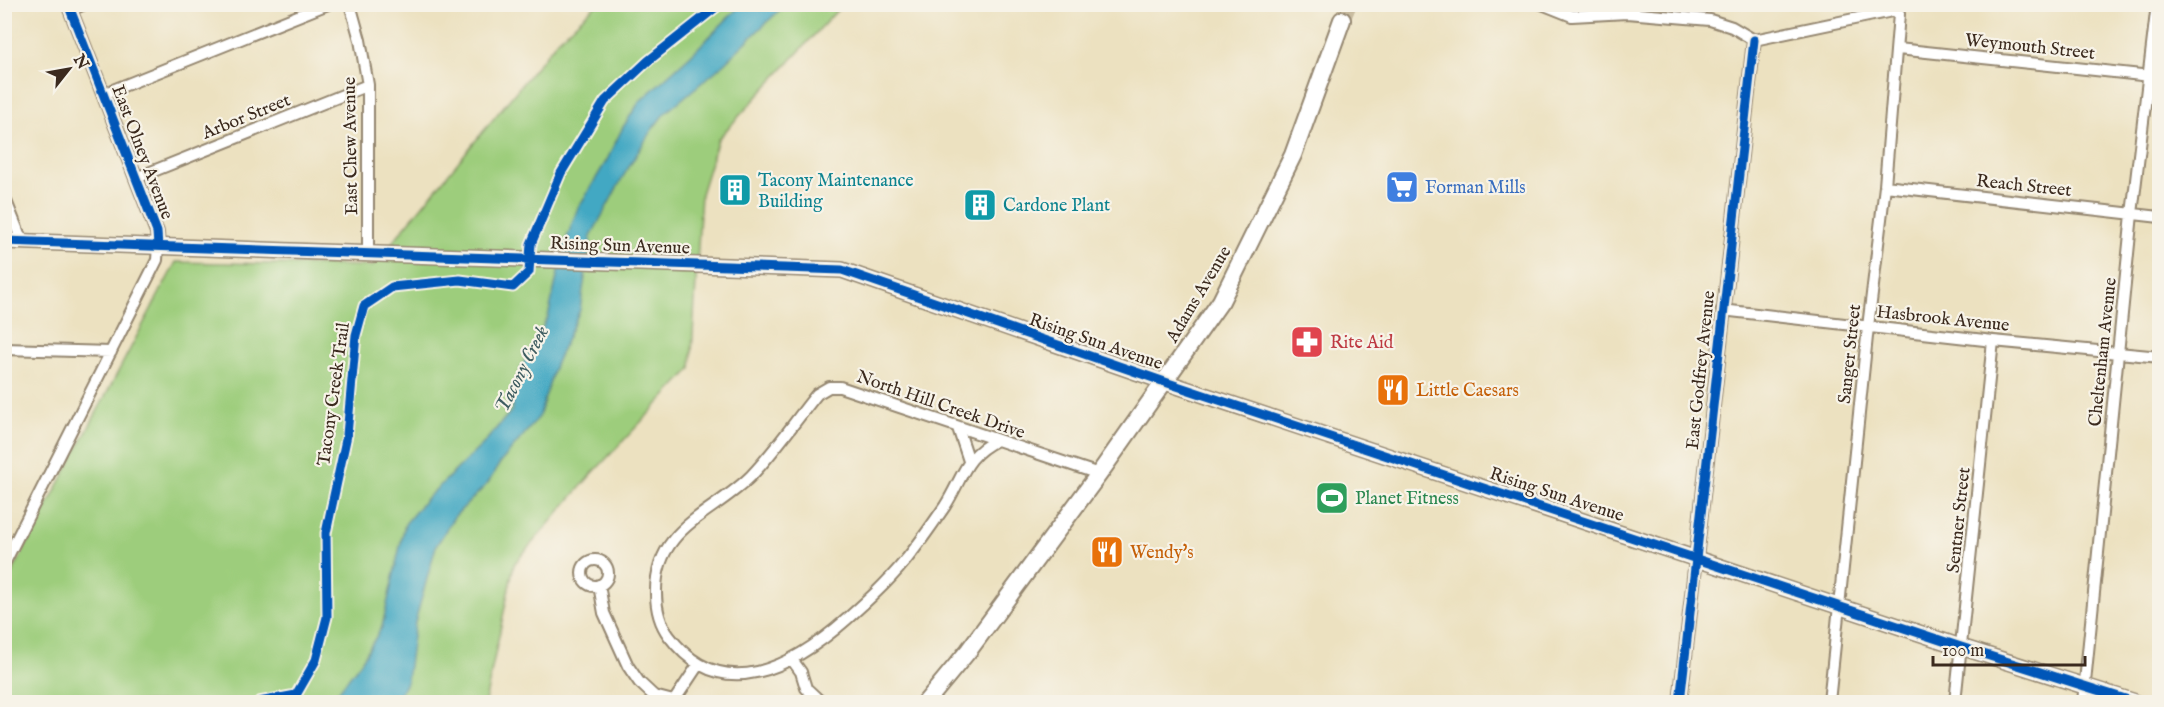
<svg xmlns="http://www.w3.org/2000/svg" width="2164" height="707" font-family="'IM FELL English',serif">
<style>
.green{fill:#9dcd7c;stroke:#6c7c4d;stroke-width:1.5}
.water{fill:#43a8c3;stroke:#3f6970;stroke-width:1.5}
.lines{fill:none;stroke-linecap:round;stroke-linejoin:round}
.trunk-tunnel{stroke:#c9bca0;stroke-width:16;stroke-dasharray:16 8;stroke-linecap:butt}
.minor-casing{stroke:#94866f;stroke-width:14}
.tertiary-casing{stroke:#94866f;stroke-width:16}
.secondary-casing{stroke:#94866f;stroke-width:18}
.trunk-casing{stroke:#94866f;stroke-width:20}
.minor{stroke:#fff;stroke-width:10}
.tertiary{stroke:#fff;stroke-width:14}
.secondary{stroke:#fff;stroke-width:15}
.trunk{stroke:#fff;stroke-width:16}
.cycleway-casing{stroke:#f7f3e8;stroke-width:13}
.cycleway{stroke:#0057b8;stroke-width:9}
.labels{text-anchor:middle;stroke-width:4.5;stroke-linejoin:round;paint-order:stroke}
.street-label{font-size:18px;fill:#3b2a1e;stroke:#f7f3e8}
.culture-label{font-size:18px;fill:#0d838f;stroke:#f7f3e8;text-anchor:start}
.shop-label{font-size:18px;fill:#366cbe;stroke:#f7f3e8;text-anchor:start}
.health-label{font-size:18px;fill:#be3a42;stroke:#f7f3e8;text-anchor:start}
.food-label{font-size:18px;fill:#c56008;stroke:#f7f3e8;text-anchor:start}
.leisure-label{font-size:18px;fill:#27864d;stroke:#f7f3e8;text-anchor:start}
.water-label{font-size:20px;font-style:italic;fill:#3e5c60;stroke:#f7f3e8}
</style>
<rect width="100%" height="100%" fill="#f7f3e8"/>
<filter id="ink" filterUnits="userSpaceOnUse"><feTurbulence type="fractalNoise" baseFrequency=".0167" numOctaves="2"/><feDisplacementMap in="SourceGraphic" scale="12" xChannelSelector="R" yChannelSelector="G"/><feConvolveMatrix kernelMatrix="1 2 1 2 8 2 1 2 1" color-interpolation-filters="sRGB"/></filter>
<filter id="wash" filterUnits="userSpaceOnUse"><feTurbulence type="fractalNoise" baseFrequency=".008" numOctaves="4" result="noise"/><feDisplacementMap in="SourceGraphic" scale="24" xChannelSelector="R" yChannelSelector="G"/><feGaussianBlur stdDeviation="1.35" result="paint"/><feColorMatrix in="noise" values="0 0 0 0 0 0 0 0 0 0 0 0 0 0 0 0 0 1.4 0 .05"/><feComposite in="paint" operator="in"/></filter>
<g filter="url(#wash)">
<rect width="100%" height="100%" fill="#ece1c0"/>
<path class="green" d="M596 5H842L718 139 701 194 691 369 590 476 514 564 485 702H5V586L176 262 373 266 558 40Z"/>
<path class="water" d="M741 5H785L717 70 664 114 651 131 624 175 591 236 580 310 555 365 539 417 500 463 488 483 454 517 436 546 415 622 407 680 397 701 330 702 361 662 382 627 405 524 425 500 483 444 512 410 513 390 522 366 548 317 564 246 577 210 607 160 623 127 640 101 691 55Z"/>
</g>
<g filter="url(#ink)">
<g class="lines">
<path class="trunk-tunnel" d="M1342 20 1349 4"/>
<g class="minor-casing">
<path id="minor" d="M350 4 360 40 368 85V253
M1542 4 1572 16 1627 13 1710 20 1732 27 1754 40 1897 10 1899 14 1885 186 1868 327 1829 702
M70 10 85 4
M1898 49 2160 77
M103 94 328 4
M136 178 368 85
M1885 186 2160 217
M4 196 22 241
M1722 310 1993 341 2160 357
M4 349 111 352
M958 428 969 461
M997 440C964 456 963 478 945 506 932 525 919 544 905 561 887 583 867 601 847 619 794 666 722 707 669 636 660 624 656 608 656 593 655 527 712 515 751 476 775 451 795 421 817 394L829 387H840L1099 474
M582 573a13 13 0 1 1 26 0a13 13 0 1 1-26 0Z
M4 564 157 260 158 246
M599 585 604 613 628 666 639 682 654 696 677 702
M793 661 801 672 806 688 821 702
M674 701 698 665
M1955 702 1993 341
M2083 702 2132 214 2157 4"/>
</g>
<g class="tertiary-casing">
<path id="tertiary" d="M68 4 157 232 158 246
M1680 702 1754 40"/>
</g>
<g class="secondary-casing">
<path id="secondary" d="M4 241 842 270 1165 382 1961 647 2135 702"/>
</g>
<g class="trunk-casing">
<path id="trunk" d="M926 702 969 650 1099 474 1221 301 1293 155 1342 20"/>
</g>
<use href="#minor" class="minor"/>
<use href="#tertiary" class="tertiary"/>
<use href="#secondary" class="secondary"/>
<use href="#trunk" class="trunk"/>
<g class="cycleway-casing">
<path id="cycleway" d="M68 4 157 232 158 246
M4 241 842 270 1165 382 1961 647 2135 702
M259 702 296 695 316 660 327 617 326 533 347 435 356 335 364 306 392 287 460 280 513 287 529 272 531 244 561 173 605 101 648 61 720 4
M1680 702 1754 40"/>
</g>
<use href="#cycleway" class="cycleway"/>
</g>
</g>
<defs>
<g id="supermarket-square" transform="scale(1.725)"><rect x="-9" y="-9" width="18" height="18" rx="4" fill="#3f7fe0" stroke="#f7f3e8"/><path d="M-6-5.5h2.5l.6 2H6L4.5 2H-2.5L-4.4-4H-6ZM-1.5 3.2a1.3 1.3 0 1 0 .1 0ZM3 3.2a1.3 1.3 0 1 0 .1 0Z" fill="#fff"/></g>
<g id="building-square" transform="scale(1.725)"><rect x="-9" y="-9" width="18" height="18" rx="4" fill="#0f9aa8" stroke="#f7f3e8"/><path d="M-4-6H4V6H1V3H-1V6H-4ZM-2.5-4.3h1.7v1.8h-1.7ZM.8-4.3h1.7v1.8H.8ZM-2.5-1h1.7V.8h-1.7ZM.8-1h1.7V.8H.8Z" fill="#fff"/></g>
<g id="pharmacy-square" transform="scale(1.725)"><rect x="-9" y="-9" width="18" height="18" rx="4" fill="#e0444e" stroke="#f7f3e8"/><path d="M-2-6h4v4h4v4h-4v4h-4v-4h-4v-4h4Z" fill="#fff"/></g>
<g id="restaurant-square" transform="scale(1.725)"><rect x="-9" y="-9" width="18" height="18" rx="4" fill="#e8710a" stroke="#f7f3e8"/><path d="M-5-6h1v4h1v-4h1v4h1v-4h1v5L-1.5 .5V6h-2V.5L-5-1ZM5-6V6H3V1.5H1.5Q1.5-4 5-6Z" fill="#fff"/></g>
<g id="stadium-square" transform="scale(1.725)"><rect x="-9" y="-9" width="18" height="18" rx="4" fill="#2e9e5b" stroke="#f7f3e8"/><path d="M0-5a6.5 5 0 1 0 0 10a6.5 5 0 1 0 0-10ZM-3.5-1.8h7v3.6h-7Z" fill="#fff"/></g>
</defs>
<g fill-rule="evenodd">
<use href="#supermarket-square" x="1402" y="187"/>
<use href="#building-square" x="735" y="190"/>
<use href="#building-square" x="980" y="205"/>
<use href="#pharmacy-square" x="1307" y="342"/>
<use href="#restaurant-square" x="1393" y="390"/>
<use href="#stadium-square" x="1332" y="498"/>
<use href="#restaurant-square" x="1107" y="552"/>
</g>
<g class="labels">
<g class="street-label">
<text transform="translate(2030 46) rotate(6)" y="6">Weymouth Street</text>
<text transform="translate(246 116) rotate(-22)" y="6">Arbor Street</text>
<text transform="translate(350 146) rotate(-91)" y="6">East Chew Avenue</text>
<text transform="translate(143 152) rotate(69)" y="6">East Olney Avenue</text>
<text transform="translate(2024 185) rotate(6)" y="6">Reach Street</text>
<text transform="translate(620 245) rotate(2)" y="6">Rising Sun Avenue</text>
<text transform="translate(1198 294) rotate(-59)" y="6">Adams Avenue</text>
<text transform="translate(1943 318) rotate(6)" y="6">Hasbrook Avenue</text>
<text transform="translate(1096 341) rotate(19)" y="6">Rising Sun Avenue</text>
<text transform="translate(2102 352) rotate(-84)" y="6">Cheltenham Avenue</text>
<text transform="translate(1849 354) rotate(-84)" y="6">Sanger Street</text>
<text transform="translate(1700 370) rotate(-84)" y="6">East Godfrey Avenue</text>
<text transform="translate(333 394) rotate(-82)" y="6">Tacony Creek Trail</text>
<text transform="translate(941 404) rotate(19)" y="6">North Hill Creek Drive</text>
<text transform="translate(1557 494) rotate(18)" y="6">Rising Sun Avenue</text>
<text transform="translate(1958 520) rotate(-84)" y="6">Sentner Street</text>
</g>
<g class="culture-label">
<text x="758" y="186">Tacony Maintenance<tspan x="758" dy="21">Building</tspan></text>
<text x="1003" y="211">Cardone Plant</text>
</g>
<g class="shop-label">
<text x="1425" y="193">Forman Mills</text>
</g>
<g class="health-label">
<text x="1330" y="348">Rite Aid</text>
</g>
<g class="food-label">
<text x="1416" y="396">Little Caesars</text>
<text x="1130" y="558">Wendy's</text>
</g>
<g class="leisure-label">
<text x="1355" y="504">Planet Fitness</text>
</g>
<g class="water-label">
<text transform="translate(521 369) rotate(-63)" y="7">Tacony Creek</text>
</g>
</g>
<rect width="2164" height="707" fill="none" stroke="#f7f3e8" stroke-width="24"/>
<g transform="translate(69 69) rotate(59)" stroke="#f7f3e8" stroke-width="4.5" paint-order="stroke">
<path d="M0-4.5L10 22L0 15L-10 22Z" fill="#3b2a1e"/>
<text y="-9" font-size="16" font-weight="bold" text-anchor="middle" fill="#3b2a1e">N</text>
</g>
<path d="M1933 656v9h152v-9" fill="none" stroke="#3b2a1e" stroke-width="3"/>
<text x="1942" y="656" font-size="18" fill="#3b2a1e" stroke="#f7f3e8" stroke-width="4.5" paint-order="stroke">100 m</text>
</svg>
